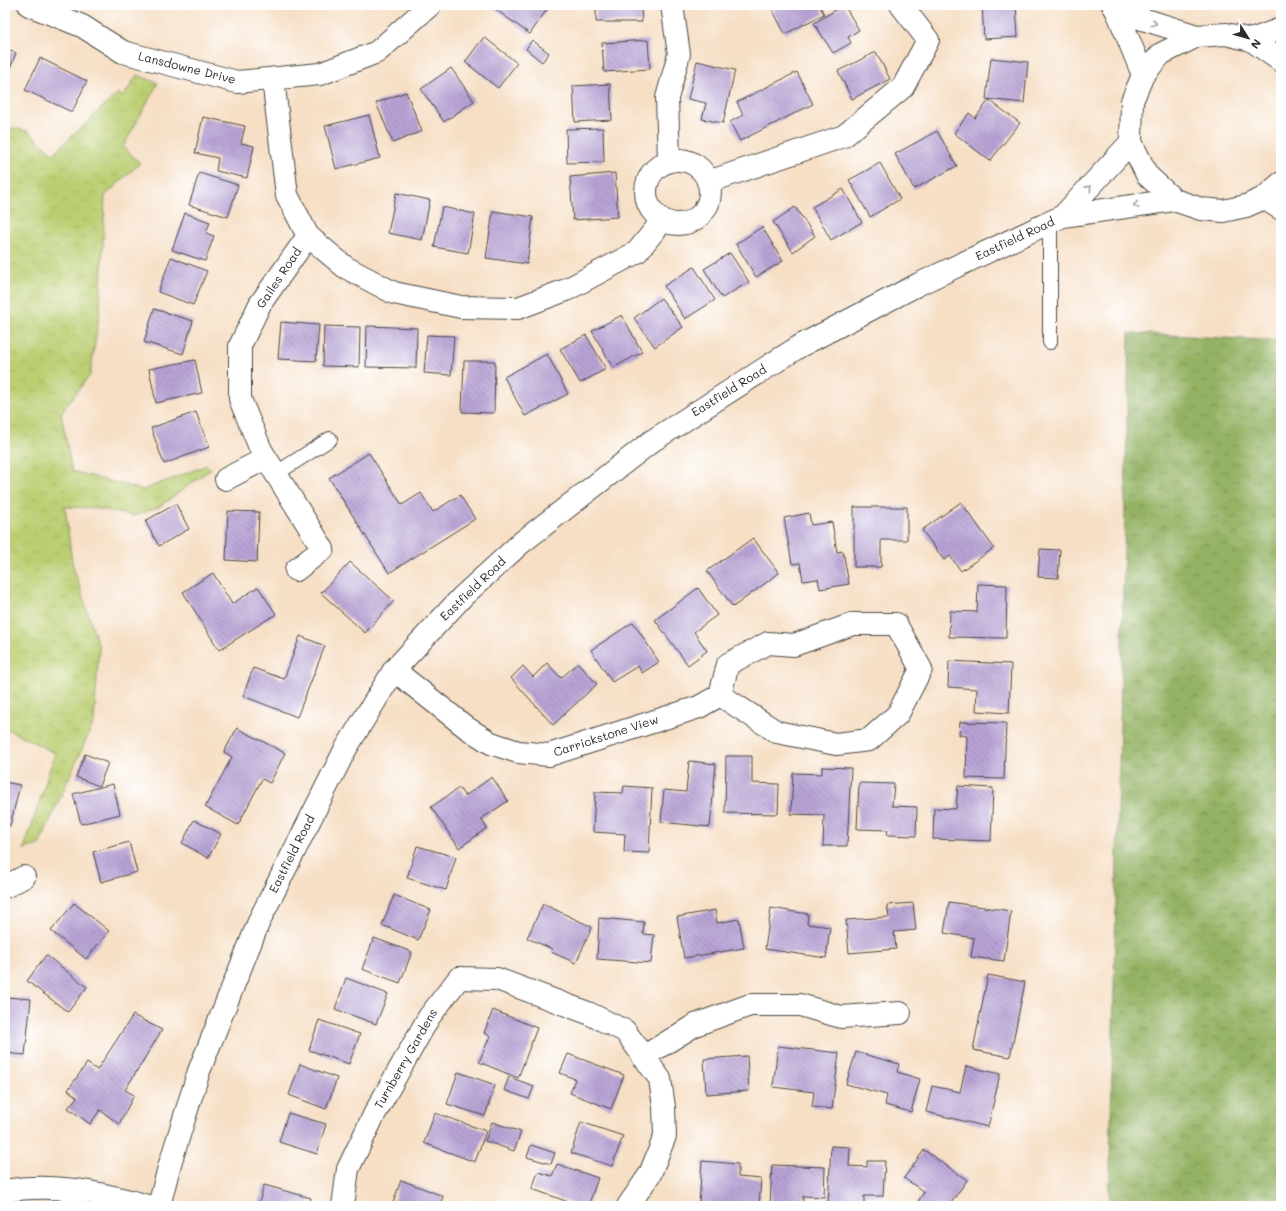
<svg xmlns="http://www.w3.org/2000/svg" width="1286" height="1211" font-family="Mali,sans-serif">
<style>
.forest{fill:url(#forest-crowns);stroke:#606e48}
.park{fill:url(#park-crowns);stroke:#737d4e}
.building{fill:url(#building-back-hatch)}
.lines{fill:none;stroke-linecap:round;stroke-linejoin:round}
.service-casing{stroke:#494642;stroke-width:16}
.minor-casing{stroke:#494642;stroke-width:24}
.tertiary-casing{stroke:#494642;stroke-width:24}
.service{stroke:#fff;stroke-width:14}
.minor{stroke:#fff;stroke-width:22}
.tertiary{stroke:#fff;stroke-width:22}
.oneway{stroke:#a0a0a0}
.labels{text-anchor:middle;stroke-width:4;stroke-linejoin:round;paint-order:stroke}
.street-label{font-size:12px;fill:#2b2b2b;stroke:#fff}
</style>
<defs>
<pattern id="forest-crowns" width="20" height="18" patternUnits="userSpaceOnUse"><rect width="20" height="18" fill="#94b264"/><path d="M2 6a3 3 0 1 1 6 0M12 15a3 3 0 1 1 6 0" fill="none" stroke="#799153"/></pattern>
<pattern id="park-crowns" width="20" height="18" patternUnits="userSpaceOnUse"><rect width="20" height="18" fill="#bbcf72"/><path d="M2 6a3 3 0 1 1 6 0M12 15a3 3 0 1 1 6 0" fill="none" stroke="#a1b263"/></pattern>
<pattern id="building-back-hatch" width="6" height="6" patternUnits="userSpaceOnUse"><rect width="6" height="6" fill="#b8a3d6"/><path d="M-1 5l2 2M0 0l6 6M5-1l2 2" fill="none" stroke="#9685ae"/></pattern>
</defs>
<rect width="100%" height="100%" fill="#fff"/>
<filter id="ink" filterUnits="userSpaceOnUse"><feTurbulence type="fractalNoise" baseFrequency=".025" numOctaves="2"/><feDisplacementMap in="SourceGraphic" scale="8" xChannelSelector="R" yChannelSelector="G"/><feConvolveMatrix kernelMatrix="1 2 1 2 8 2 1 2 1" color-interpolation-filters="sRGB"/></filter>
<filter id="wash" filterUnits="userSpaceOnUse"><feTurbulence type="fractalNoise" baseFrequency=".012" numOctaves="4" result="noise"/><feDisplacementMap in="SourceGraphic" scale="16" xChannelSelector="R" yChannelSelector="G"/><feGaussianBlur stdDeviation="0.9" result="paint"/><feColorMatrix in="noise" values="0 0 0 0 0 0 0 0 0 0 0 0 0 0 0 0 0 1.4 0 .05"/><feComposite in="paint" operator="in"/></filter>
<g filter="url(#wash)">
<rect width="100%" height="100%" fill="#f6dfc5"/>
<path class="forest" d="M1129 333 1281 341V1206H1109Z"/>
<path class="park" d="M137 75 158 83 123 147 140 163 105 196 100 310 90 375 61 413 72 471 143 490 207 465 211 469 159 507 133 516 95 508 65 507 72 562 99 648 94 722 39 845 24 849 55 753 5 728V127L28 131 53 154 118 93 123 97Z"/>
<g id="blocks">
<path class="building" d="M494 5H550L530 34 492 7Z
M596 5H641L642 22H596Z
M770 5H819L824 14 785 34Z
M844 5 859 30 848 37 851 43 833 53 814 23Z
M982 5H1016L1018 37 984 39Z
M484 37 517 63 498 88 465 62Z
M532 40 549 53 542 62 526 49Z
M648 40 650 69 604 72 602 43Z
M5 49 16 53 5 81Z
M876 52 890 79 852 99 838 71Z
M40 58 87 81 72 112 25 90Z
M991 58 1028 62 1024 103 986 99Z
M697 61 735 70 723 123 702 119 706 103 688 99Z
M451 68 474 101 444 122 421 89Z
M797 72 813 104 740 141 730 122 743 115 737 102Z
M610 84 612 120 575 122 573 86Z
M406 92 422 131 393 143 376 103Z
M989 100 1020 123 990 161 954 133 969 113 975 118Z
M369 115 380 158 336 169 325 126Z
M203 117 245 126 241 143 254 146 247 178 216 171 218 158 195 153Z
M603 128 604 162 567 163 566 129Z
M937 131 957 166 914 189 895 154Z
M880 163 900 199 870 217 849 180Z
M199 173 238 185 228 217 189 205Z
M615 173 618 217 573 220 570 177Z
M843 189 862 222 831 240 812 207Z
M396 193 430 200 422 240 388 233Z
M442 207 475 214 468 253 434 247Z
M795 207 815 236 793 252 773 222Z
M493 211 533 217 527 264 486 258Z
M185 213 210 222 206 233 214 236 205 261 172 250Z
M762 227 783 261 756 277 736 244Z
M730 253 749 282 722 298 704 269Z
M171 257 207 271 193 305 158 292Z
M694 267 715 300 685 319 664 286Z
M661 298 683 327 655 347 634 318Z
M154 309 193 321 183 354 144 342Z
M622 315 642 352 613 368 592 331Z
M281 322 319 325 316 361 278 359Z
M324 326 360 327 359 367 323 366Z
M367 326 417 328 416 368 366 367Z
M427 335 454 336 451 375 424 373Z
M586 335 606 369 580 383 560 349Z
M547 354 568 394 525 416 504 377Z
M195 360 202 393 156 403 149 369Z
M464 361H495L494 413 462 412Z
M196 412 209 447 164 464 151 428Z
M369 453 402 505 421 493 433 512 460 495 475 519 389 573 329 478Z
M961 502 994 548 961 571 950 556 944 560 922 530Z
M176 504 189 529 159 546 145 521Z
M854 507H907V540H881V567H854Z
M228 511 259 512 257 562 226 560Z
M809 513 811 525 832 522 837 552 843 551 849 584 820 589 818 579 803 581 800 563 792 564 784 518Z
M753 538 779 573 733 607 707 571Z
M1040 549 1060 550 1058 578 1038 577Z
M350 562 394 601 365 633 321 593Z
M213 573 232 604 258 587 276 614 219 650 183 592Z
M978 584 1007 585 1006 638 949 637 950 611 977 612Z
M698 588 717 615 694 632 707 651 688 665 655 620Z
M633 622 659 662 642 673 638 666 612 682 591 650Z
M300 636 325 646 297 717 243 696 253 668 284 679Z
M949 661 1011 664 1009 713 976 711 977 689 948 687Z
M547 663 561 678 578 663 597 684 553 725 511 678 523 666 533 677Z
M960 722 1006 723 1004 779 966 778 967 736 959 735Z
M237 728 285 753 270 783 262 779 238 825 205 807 232 757 224 752Z
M85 754 108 763 99 786 76 777Z
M726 756H752V783L779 784 778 814 725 813Z
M689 761 716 764 710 827 661 822 664 790 686 792Z
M822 767 851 768 847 846H823L824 815 791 814 793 773 822 774Z
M492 777 508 801 481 819 487 828 459 848 431 807 459 788 465 796Z
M5 782 20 785 10 826 5 825Z
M859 783 894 784 892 806 917 807 916 836 887 835 888 830 857 829Z
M113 784 120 814 81 824 73 794Z
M624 786 652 788 649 853 624 852 625 834 593 832 595 792 623 793Z
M958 786 993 788 991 841 933 839 934 808 956 809Z
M194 820 221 834 208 858 182 843Z
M129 842 137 872 101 882 93 852Z
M417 846 456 857 446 890 407 878Z
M394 895 431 910 418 940 382 925Z
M949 902 1011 911 1004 961 971 957 974 938 944 933Z
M74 903 109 931 86 959 51 931Z
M913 903 916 930 894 932 896 949 849 953 846 920 889 917 887 905Z
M543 904 592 927 576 963 551 952 552 949 527 938Z
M771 908 808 914 807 924 830 927 826 958 765 949Z
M715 910 717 923 739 919 744 948 684 958 677 917Z
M599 918 644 922 643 934 654 935 651 963 597 959Z
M374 938 412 952 400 983 362 969Z
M46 955 87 987 68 1012 27 981Z
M988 975 1025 982 1010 1057 973 1050Z
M346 978 388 994 376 1024 335 1009Z
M5 997 31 999 25 1055 5 1053Z
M493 1010 537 1028 518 1078 479 1062 490 1036 484 1033Z
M133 1015 162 1030 125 1090 134 1095 119 1124 100 1110 90 1124 68 1108 77 1097 68 1090 87 1063 97 1070Z
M319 1020 360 1034 349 1064 309 1050Z
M778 1046 839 1053 832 1109 812 1107 814 1092 773 1087Z
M856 1052 899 1064 897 1072 920 1079 911 1112 885 1105 887 1095 846 1084Z
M568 1054 624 1075 611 1109 570 1093 575 1079 560 1073Z
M747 1056 749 1091 706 1094 704 1059Z
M300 1064 337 1078 326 1109 289 1095Z
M966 1066 1000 1074 988 1127 926 1112 932 1086 960 1092Z
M458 1072 495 1085 485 1116 447 1104Z
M509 1077 534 1086 529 1099 504 1090Z
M288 1113 326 1124 317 1154 279 1142Z
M435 1113 486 1131 475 1162 424 1143Z
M492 1122 521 1132 514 1151 485 1141Z
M581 1122 623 1136 612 1166 571 1153Z
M531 1145 555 1153 551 1164 527 1157Z
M831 1146 850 1147 849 1166 867 1167V1161H885L883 1196H864V1206H828Z
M924 1150 967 1180 949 1206H915L924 1192 904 1178Z
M702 1161 738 1164V1177L761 1179 759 1206 699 1203Z
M557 1164 598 1178 588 1206H580L532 1189 538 1172 552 1176Z
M772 1165 825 1167 824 1197 803 1196V1206H770Z
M401 1180 443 1196 440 1206H392Z
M264 1185 311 1198 308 1206H258Z"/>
</g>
</g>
<g filter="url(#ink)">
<use href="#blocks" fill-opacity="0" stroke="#494642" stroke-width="1"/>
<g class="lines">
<g class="service-casing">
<path id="service" d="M1050 223V342
M277 473 330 439"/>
</g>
<g class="minor-casing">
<path id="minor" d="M29 5 82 26 123 52 237 82 320 74 377 52 430 5
M273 79 287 195 308 236 345 267 394 293 461 307 518 308 566 290 637 252 663 220
M646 192a32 32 0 1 1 64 0a32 32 0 1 1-64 0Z
M669 161 667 98 679 54 672 5
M708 182 844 136 903 87 928 40 901 5
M1264 198 1281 209
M226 479 266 458
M296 570 323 549 261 450 240 399V346L260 304 308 236
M394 670 467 728 491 743 518 752 549 755 699 707 720 695 777 732 836 744 869 740 898 714 921 669 896 624H853L794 645 768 643 728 664 720 695
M5 887 24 877
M643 1057 695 1025 750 1005H800L841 1017 900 1013
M343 1206 348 1169 375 1113 429 1017 459 978 497 979 588 1013 625 1031 660 1079 664 1107 665 1136 650 1174 628 1206"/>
</g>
<g class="tertiary-casing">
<path id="tertiary" d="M1113 5 1117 11 1143 75
M1117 11 1197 36
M1251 40 1281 29
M1281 61 1251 40 1226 34 1197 36 1161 54 1143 75 1132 101 1131 142 1147 175 1174 200 1201 209 1223 211 1246 206 1264 198 1281 183
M1063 216 1131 142
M5 1191C53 1182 101 1193 148 1206
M159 1206 169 1167 199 1071 260 919 345 750 394 670 463 596 521 543 652 441 800 346 919 284 1063 216 1174 200"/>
</g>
<use href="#service" class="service"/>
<use href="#minor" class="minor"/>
<use href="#tertiary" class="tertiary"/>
</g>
<defs><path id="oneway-chevron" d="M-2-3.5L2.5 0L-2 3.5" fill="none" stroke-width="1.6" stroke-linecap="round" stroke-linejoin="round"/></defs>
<g class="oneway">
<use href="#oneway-chevron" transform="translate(1154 23) rotate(18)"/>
<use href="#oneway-chevron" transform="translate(1089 188) rotate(-48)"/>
<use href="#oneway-chevron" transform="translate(1136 205) rotate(172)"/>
</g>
</g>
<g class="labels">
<g class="street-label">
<text transform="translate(187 68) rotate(14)" y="4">Lansdowne Drive</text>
<text transform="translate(1015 239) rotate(-25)" y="4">Eastfield Road</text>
<text transform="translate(279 278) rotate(-56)" y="4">Gailes Road</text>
<text transform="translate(729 391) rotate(-32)" y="4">Eastfield Road</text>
<text transform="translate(473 589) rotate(-44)" y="4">Eastfield Road</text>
<text transform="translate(606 736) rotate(-18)" y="4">Carrickstone View</text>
<text transform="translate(292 854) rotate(-63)" y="4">Eastfield Road</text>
<text transform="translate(406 1059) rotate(-60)" y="4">Turnberry Gardens</text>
</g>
</g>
<rect width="1286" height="1211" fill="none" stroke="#fff" stroke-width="20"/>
<g transform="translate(1248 38) rotate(127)" stroke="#ffffff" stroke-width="3" paint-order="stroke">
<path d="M0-3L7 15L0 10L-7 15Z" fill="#2b2b2b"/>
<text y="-6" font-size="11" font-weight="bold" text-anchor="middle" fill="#2b2b2b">N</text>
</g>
</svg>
